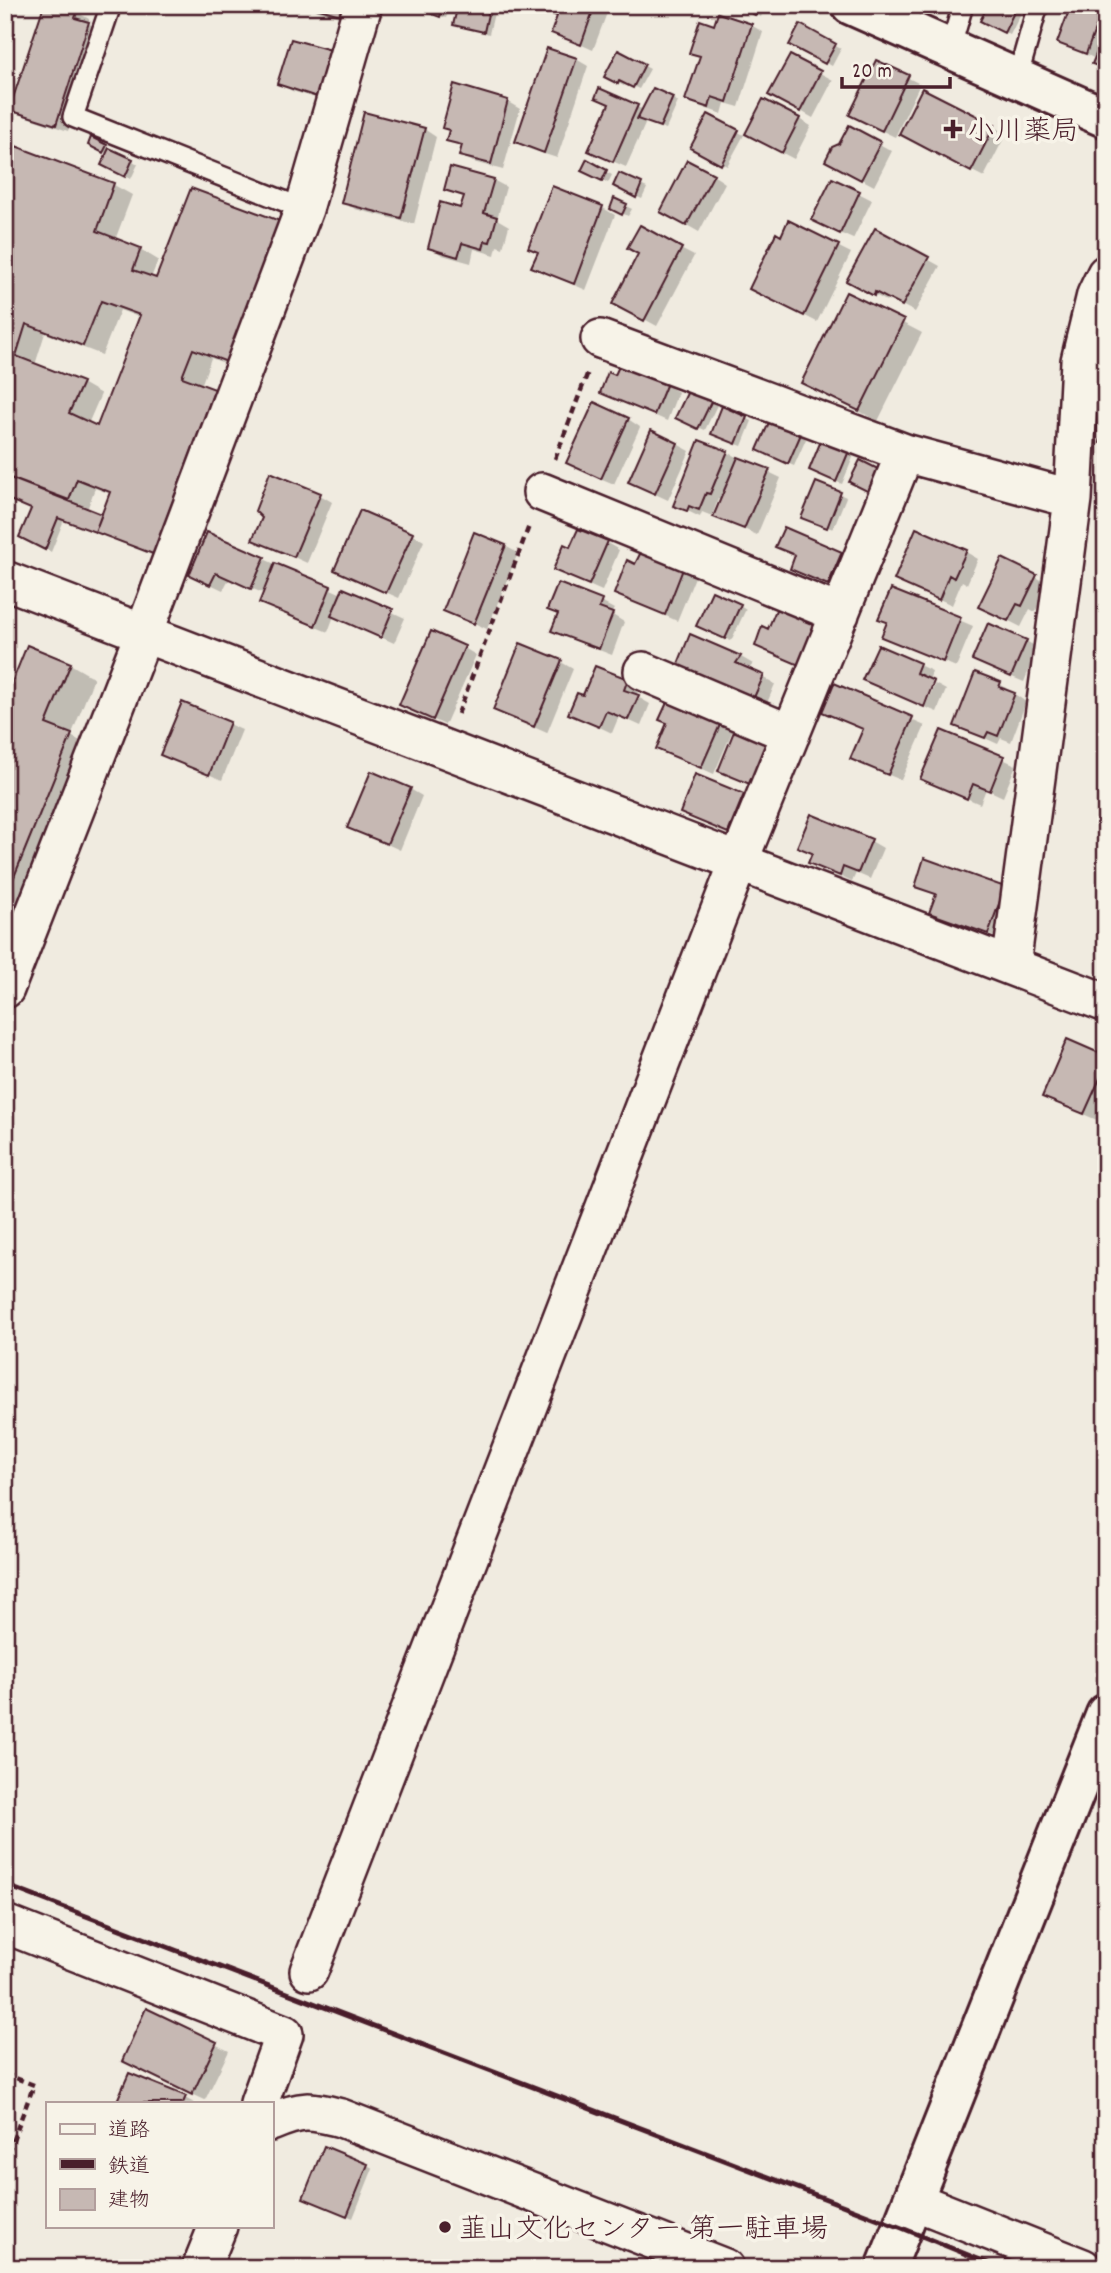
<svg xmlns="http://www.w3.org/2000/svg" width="1111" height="2273" font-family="Dekko,'Klee One',sans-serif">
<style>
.shadow{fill:#0003;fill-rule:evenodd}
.building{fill:#c6b8b3;stroke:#4a1f2b;stroke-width:2;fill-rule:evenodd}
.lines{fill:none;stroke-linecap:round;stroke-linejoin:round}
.service-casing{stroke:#4a1f2b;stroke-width:24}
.minor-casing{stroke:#4a1f2b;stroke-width:42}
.tertiary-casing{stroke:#4a1f2b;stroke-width:44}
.trunk-casing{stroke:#4a1f2b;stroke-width:44}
.path{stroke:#4a1f2b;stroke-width:4.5;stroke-dasharray:7 5;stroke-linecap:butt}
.service{stroke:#f7f3e8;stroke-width:19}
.minor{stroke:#f7f3e8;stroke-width:37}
.tertiary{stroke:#f7f3e8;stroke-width:38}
.trunk{stroke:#f7f3e8;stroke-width:38}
.rail{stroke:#4a1f2b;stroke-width:5}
.poi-dot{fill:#4a1f2b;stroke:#f7f3e8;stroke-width:2.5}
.labels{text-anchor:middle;stroke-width:7;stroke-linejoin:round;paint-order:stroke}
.poi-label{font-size:28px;fill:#4a1f2b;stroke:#f7f3e8;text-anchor:start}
</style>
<rect width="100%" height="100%" fill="#f0ebe0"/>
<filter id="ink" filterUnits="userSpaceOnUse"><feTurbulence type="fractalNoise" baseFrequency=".0143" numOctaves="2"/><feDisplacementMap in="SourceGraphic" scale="14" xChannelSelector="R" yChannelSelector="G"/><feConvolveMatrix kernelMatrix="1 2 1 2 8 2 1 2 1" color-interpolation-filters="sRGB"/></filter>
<g filter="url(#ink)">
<path class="shadow" d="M218 5H252L250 13Z
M308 5H358L353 21 318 11Z
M416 5H451L446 18 421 10Z
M460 5H496L489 34 455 24Z
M550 5H610L593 50 553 32 558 17 547 11Z
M739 5 758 9 763 12 761 17Z
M1006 5 1021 13 1010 35 983 20Z
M1073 5H1106V70L1095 63 1096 59 1059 42Z
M77 12 89 19 88 23 101 31 68 131 24 116 11 109Z
M751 25 763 32 739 107 725 103 722 114 699 106 687 99 701 57 691 52 715 27Z
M801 27 841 49 832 66 792 44Z
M330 52V102L292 91 280 83Z
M618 52 650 69 639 89 626 83 624 86 606 77Z
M790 57 833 80 813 118 783 101Z
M576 59 588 66 557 158 529 149 517 142Z
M877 62 920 84 895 137 864 122Z
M455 87 508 102 520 109 503 170 473 162 461 155 463 148 448 140 451 132 444 128Z
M672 98 678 102 666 129 646 122 626 167 603 157 637 107 644 110Z
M709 117 744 135 727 166 692 148Z
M799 119 811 126 794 159 760 141Z
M994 127 1006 134 984 177 913 141Z
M850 128 892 151 874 186 839 167 840 145Z
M424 129 436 137 414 224 355 209 343 202Z
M5 144 114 185 132 195 115 240 140 249 158 260 151 278 157 281 245 371 211 358 201 386 233 402 172 563 64 520 51 552 21 536 33 509 5 497ZM120 310 141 318 98 429 88 424 101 394 82 383 35 365 45 333 102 355ZM95 488 111 494 103 516 87 510Z
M90 144 106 146 138 164 131 179 103 164 108 154Z
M587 162 612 175 608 183 583 170Z
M619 175 647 188 642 199 620 189Z
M713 175 725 183 699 232 662 211Z
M493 180 506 187 497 219 509 226 503 248 497 246 495 255 474 249 471 263 442 255 430 247 461 210 465 198 446 189Z
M833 180 872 200 853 239 826 227Z
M553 189 603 208 615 215 586 290 533 267 539 252Z
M615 201 632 209 628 216 612 208Z
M789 222 851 253 817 322 764 295 781 238Z
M640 228 694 256 657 326 615 303 641 254Z
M875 230 940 266 915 312 888 298 886 301 848 280Z
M847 294 922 333 878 421 822 392Z
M666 385 678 392 667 421 602 392Z
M711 401 717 405 705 430 683 421Z
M746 418 752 421 742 446 718 437Z
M628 419 640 427 614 484 581 470Z
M800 435 806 439 794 466 765 453Z
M677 444 690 451 668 500 642 488Z
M727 452 781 478 757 535 715 516 722 500 718 499 712 516 702 512 700 517 675 505Z
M848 452 854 455 842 484 816 473Z
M817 484 846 497 833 529 809 520Z
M320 495 332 502 307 563 254 539Z
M208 534 342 594 344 590 405 618 394 643 334 616 328 632 274 610 261 603 265 594 229 579 223 590 191 575Z
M412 534 424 541 399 598 349 576Z
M607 543 619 550 602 591 568 576 571 550Z
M505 546 518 553 487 629 446 610Z
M778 546 841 554 853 561 841 591 792 568 797 556Z
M966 552 978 559 967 584 962 581 952 605 896 579Z
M642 554 695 577 677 621 616 593 636 567Z
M1003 560 1049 584 1035 612 1030 609 1021 627 993 613Z
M892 591 973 626 956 667 883 636 889 622Z
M601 602 614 609 611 614 624 622 612 655 565 637 553 630 559 615 550 609Z
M740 605 746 609 731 641 704 629Z
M816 623 828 630 811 670 757 646 769 631Z
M5 636 11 639 5 655Z
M691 636 741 657 753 664 748 670 775 684 765 708 690 676Z
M1026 641 1038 648 1024 682 986 666Z
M879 647 932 671 922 706 864 679Z
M464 648 476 655 445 725 414 711Z
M561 662 573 669 547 733 495 710Z
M70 664 94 678 71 736 95 749 21 932 5 926V704Z
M627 681 639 688 636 696 650 704 641 726 619 716 612 733 570 713 584 697Z
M935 684 946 690 937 712 925 707Z
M1000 684 1026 702 1011 742 1001 738 998 744 956 725Z
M835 686 925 726 901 780 865 765 864 730 824 711Z
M671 698 734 727 714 774 658 749 668 724Z
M183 704 242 730 222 780 162 754Z
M942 732 1016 765 1003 797 986 789 980 804 923 779Z
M696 777 756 803 741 839 682 812Z
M410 789 422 796 400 850 349 827Z
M871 841 883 848 870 879 856 873 852 882 811 863 814 854 799 846Z
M917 886 1004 888 1001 939 944 919 932 912 937 896Z
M1106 1057V1100L1097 1120 1057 1103Z
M147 2011 229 2051 205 2100 136 2068Z
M129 2075 185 2098 194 2103H117Z
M367 2165 373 2168 353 2218 311 2201Z"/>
<path class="building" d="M44 5H63L78 10 75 18 89 22 56 125 9 110Z
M306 5H343L340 15Z
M414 5H444L440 17 413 7Z
M458 5H490L484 32 453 25Z
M548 5H595L581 45 551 33 557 16 545 11Z
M735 5H754L759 8 755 15Z
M988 5H1010L1016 8 1004 33 980 21Z
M1071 5H1104L1086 54 1057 43Z
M718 13 752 24 727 102 712 97 709 108 685 100 700 56 689 53 700 20 714 25Z
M800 24 836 44 825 64 789 45Z
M1106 31V69L1092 64Z
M291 39 331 50 317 97 277 84Z
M547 48 577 58 544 153 515 142Z
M618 50 645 64 633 88 619 81 618 84 604 77Z
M790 55 821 71 800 112 768 95Z
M876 60 909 75 882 131 849 115Z
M454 84 508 100 491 164 459 156 462 145 446 141 449 130 442 128Z
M599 88 638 105 613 162 588 151 609 104 595 98Z
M653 88 673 97 660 127 637 119Z
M922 88 995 125 971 172 899 134Z
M763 99 800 118 782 153 745 134Z
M364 112 425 128 401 218 341 203Z
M708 114 739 130 721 165 690 148Z
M849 125 881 142 861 180 825 161 832 147 839 144Z
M91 137 107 145 103 153 88 145Z
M5 142 114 183 97 231 141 248 133 270 156 278 191 188 280 221 227 362 193 349 182 377 215 389 153 554 95 532 110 492 77 479 69 500 5 476ZM101 301 140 315 97 426 69 413 83 382 16 356 26 324 83 346Z
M109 148 133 159 125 177 101 165Z
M587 159 607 170 602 181 581 171Z
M687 160 714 174 686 226 660 212Z
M450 167 494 179 484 213 497 217 490 242 485 241 483 249 462 243 458 257 428 248 440 202 460 208 464 196 444 190Z
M619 173 642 183 636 198 613 186Z
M832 178 860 191 840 234 811 220Z
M552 186 603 206 574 284 531 267 538 252 528 248Z
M614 198 627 204 622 215 610 209Z
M788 220 839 245 804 316 749 289 776 233 781 236Z
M640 225 682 248 644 321 612 304 638 254 627 248Z
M875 228 929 257 902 306 875 292 874 296 846 281Z
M846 292 904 320 859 411 801 383Z
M620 364 667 383 654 415 600 393 608 372 615 375Z
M689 389 712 400 698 429 675 418Z
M594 402 629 418 601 479 566 463Z
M722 406 747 417 736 444 711 434Z
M1106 410V444L1100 443Z
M770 420 801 434 788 464 757 450Z
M651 430 678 443 655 494 628 482Z
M822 438 849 451 836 482 809 470Z
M699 440 728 451 710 494 706 493 699 510 689 506 687 511 673 506Z
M738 457 770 469 744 529 713 517Z
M860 460 880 470 869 492 849 482Z
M270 472 321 493 294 557 252 540 262 518 255 511Z
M5 476 102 514 95 532 58 518 45 550 19 537 31 509 5 498Z
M816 482 841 492 827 528 801 518Z
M360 510 413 533 386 593 334 570Z
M784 527 842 552 828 585 790 569 795 555 775 547Z
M916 528 967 550 954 578 949 575 939 600 894 580Z
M578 529 608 541 589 585 553 570 564 544 570 547Z
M207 532 265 557 251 589 216 573 210 585 189 575Z
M474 532 506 545 474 624 443 611Z
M641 552 683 569 665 615 614 594 627 560 635 564Z
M1002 558 1037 575 1022 606 1017 604 1008 621 978 607Z
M275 563 331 586 315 626 259 603Z
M558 583 602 600 599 608 613 613 599 649 551 631 558 614 547 610Z
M343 588 393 609 381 638 331 616Z
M891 589 961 617 943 662 881 637 887 622 878 619Z
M712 591 741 604 725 639 696 626Z
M778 605 816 621 799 665 755 646 762 626 768 629Z
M988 623 1027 640 1011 677 972 660Z
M431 631 465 646 433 720 399 705Z
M690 634 741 656 736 663 764 675 752 702 676 669Z
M520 643 562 660 534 727 493 710Z
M27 645 71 663 46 724 72 734 5 899V700Z
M878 645 920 663 916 673 934 681 924 707 862 680Z
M595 666 628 679 624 690 639 695 628 720 606 711 599 727 568 714 577 693 583 695Z
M975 672 1001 682 999 687 1015 693 998 736 988 732 985 738 954 726Z
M834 683 913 717 888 775 850 759 863 729 822 712Z
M670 696 723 718 701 768 656 749 667 723 659 720Z
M182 702 230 722 209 775 160 755Z
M737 724 771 738 752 785 718 771Z
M941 730 1004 756 990 791 973 784 967 799 920 779Z
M371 771 411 788 387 844 347 828Z
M695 774 744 794 728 833 680 813Z
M811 814 872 839 858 873 843 867 840 876 808 863 812 853 797 847Z
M924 858 1005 887 988 934 929 913 936 894 915 887Z
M1067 1039 1106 1056V1065L1084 1114 1042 1097Z
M146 2008 217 2042 192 2095 122 2061Z
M129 2073 186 2096 183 2103H116Z
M324 2146 368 2164 347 2216 303 2198Z"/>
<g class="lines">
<g class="service-casing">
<path id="service" d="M111 5 73 117 304 209
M950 49 963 5
M1017 79 1038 5"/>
</g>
<g class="minor-casing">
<path id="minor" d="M600 339 905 453
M542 492 840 614
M5 580 1106 1003
M643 671 791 734
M1011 966 1073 499 1080 361 1096 295 1106 274
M5 989 144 633 304 209 363 5
M5 1924 284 2034 259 2103
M309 1971 739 861 905 453 1073 499
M271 2122C302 2109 309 2110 341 2118L725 2268
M912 2200 1083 2268
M201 2268 218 2226"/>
</g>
<g class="tertiary-casing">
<path id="tertiary" d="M886 2268 1106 1714"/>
</g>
<g class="trunk-casing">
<path id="trunk" d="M851 5 1106 118"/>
</g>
<path class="path" d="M555 459 588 372
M458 714 529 526
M5 2074 34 2085 5 2160"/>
<use href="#service" class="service"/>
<use href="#minor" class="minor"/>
<use href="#tertiary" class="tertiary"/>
<use href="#trunk" class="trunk"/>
<path class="rail" d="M5 1885 902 2228 1000 2268"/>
</g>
</g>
<g class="poi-dot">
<path d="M949.5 118.5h7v7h7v7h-7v7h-7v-7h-7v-7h7z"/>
<circle cx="445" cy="2227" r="7"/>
</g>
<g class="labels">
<g class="poi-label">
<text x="967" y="139">小川薬局</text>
<text x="459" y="2237">韮山文化センター 第一駐車場</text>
</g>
</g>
<rect width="1111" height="2273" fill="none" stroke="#f7f3e8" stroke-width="28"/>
<rect x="14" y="14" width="1083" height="2245" fill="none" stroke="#4a1f2b" stroke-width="2.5" filter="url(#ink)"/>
<rect x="46" y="2102" width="228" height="126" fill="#f7f3e8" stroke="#b29e9c" stroke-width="2"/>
<rect x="60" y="2124" width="35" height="10" fill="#f7f3e8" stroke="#b29e9c" stroke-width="2"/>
<text x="108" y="2136" font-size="21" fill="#4a1f2b">道路</text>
<rect x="60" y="2159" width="35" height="10" fill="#4a1f2b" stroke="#b29e9c" stroke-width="2"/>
<text x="108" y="2172" font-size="21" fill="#4a1f2b">鉄道</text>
<rect x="60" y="2189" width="35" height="21" fill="#c6b8b3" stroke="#b29e9c" stroke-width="2"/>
<text x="108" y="2206" font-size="21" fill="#4a1f2b">建物</text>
<path d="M842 77v10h108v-10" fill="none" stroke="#4a1f2b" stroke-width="3.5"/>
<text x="852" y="77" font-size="21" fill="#4a1f2b" stroke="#f7f3e8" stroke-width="5" paint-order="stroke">20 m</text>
</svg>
